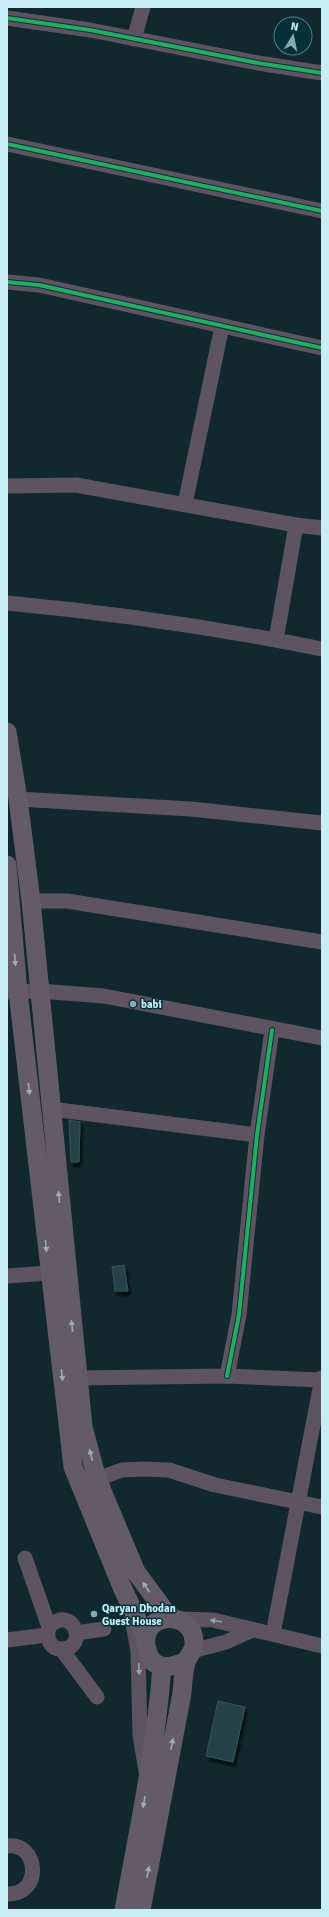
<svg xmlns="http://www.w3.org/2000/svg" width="329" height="1917" font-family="Signika,sans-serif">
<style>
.building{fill:#264349;stroke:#385258;filter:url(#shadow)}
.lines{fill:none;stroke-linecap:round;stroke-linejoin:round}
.minor{stroke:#5e545f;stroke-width:15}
.major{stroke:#645b69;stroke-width:19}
.cycleway-casing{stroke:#05303a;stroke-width:6}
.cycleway{stroke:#26ab63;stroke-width:4}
.oneway{fill:#9cabb7}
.oneway2{fill:#94a0ab}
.poi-dot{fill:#89a8b1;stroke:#05303a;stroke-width:1.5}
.labels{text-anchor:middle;stroke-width:3;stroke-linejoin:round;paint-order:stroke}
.poi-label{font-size:11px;font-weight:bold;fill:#c9edf7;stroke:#05303a;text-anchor:start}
</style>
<defs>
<filter id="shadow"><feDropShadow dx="2.5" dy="4.5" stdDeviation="1" flood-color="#0009"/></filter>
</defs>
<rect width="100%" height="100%" fill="#11282e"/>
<path class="building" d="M69 1120 80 1122 79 1162H71Z
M124 1265 128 1291H115L112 1267Z
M218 1701 245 1707 233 1762 206 1756Z"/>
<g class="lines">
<path class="minor" d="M7 18 90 30 258 63 322 73
M134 39 143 7
M7 144 322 211
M7 282 39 285 322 348
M7 486 76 485 296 525 322 528
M185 504 222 326
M7 603C113 613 218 628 322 649
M276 640 296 525
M18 799 191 809 322 823
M31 901H67L322 942
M7 992 39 991 104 996 322 1038
M51 1109 257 1135
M7 1276 49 1273
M227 1376 239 1315 257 1135 272 1030
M78 1378 227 1376 322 1380
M97 1479 122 1470 143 1469 169 1470 215 1485 322 1507
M25 1558 49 1627C46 1637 49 1650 63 1649 89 1647 73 1603 49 1627
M132 1618 138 1651 140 1735 146 1771
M178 1619 213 1620 322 1646
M76 1633 104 1629
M273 1634 322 1378
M7 1640 47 1635
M62 1650 97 1697
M192 1651 226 1642 253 1630
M7 1846C38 1841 44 1895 7 1894"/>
<path class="major" d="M7 732 18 799 31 901 83 1427 97 1479 136 1572 170 1618
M7 865 18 992 73 1467 122 1587 145 1636
M124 1910C139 1829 156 1748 162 1666
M141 1910 182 1693C183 1683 183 1672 186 1663 187 1656 194 1652 194 1644 196 1607 133 1611 148 1653 154 1671 172 1668 186 1661"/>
<g class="cycleway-casing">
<path id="cycleway" d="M7 18 90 30 258 63 322 73
M7 144 322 211
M7 282 39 285 322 348
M227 1376 239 1315 257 1135 272 1030"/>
</g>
<use href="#cycleway" class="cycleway"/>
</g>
<defs><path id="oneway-solid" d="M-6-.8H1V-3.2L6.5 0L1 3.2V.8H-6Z"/></defs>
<g class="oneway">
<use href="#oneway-solid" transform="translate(15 960) rotate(86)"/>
<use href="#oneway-solid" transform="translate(29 1089) rotate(84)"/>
<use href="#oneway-solid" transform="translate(59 1197) rotate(-96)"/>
<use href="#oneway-solid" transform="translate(46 1246) rotate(84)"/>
<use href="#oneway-solid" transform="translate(72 1326) rotate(-96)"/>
<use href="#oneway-solid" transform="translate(62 1375) rotate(83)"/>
<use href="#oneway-solid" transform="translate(91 1455) rotate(-104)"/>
<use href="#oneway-solid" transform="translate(146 1587) rotate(-124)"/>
<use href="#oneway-solid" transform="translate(172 1744) rotate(-79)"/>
<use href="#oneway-solid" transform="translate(144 1802) rotate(100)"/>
<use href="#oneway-solid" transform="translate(148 1872) rotate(-79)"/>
</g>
<g class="oneway2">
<use href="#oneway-solid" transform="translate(216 1621) rotate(-170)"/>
<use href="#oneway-solid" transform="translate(139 1669) rotate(87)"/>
</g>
<g class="poi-dot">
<circle cx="133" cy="1004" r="4"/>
<circle cx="94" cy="1614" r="4"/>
</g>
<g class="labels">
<g class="poi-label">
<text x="141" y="1008">babi</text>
<text x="102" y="1612">Qaryan Dhodan<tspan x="102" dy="13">Guest House</tspan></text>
</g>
</g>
<rect width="329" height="1917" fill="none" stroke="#c9edf7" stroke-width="16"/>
<g transform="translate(293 36) rotate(10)"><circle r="19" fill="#05303a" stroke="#537c86"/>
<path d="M0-3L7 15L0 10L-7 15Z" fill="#89a8b1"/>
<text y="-6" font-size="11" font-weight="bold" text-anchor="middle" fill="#c9edf7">N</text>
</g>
</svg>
